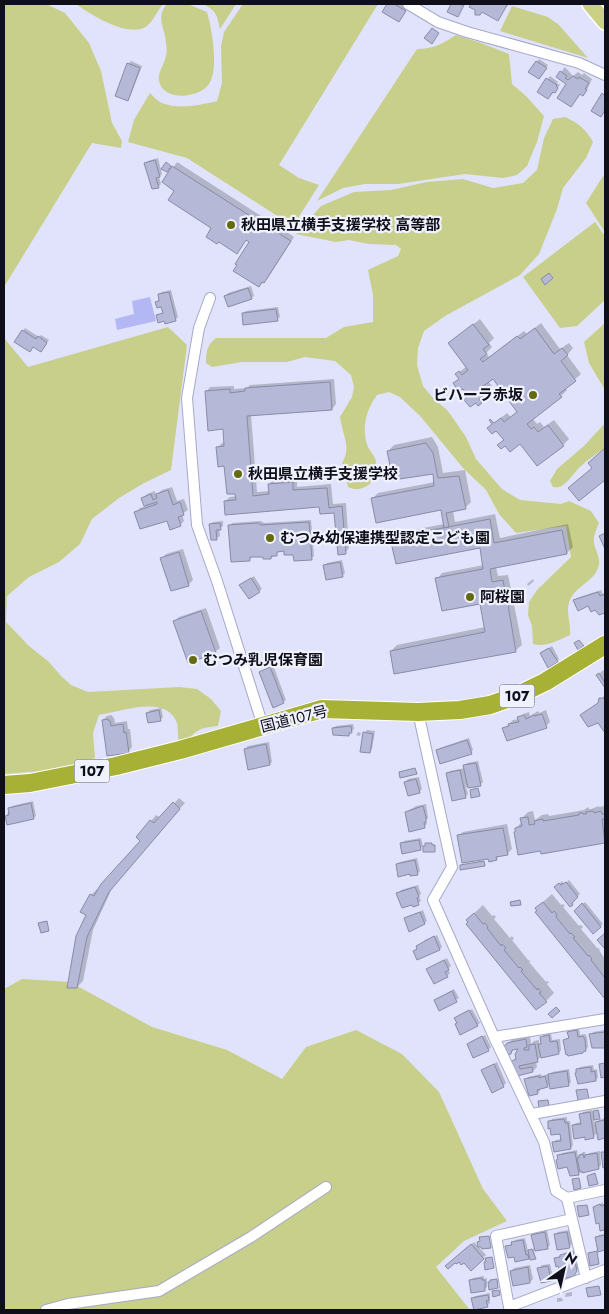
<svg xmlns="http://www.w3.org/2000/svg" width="609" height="1314" font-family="Jost,'Noto Sans JP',sans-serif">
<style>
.green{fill:#c7cf8a}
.water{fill:#b3b8f5}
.shadow{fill:#0003}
.building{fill:#b5b8d6;stroke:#898ba7}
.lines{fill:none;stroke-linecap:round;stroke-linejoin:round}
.street-casing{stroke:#a6a9c6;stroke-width:12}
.primary-casing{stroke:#fff;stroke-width:18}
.highway-casing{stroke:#fff;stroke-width:20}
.street{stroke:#fff;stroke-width:10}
.primary{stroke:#cad086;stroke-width:15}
.highway{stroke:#a7b136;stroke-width:18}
.poi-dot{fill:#646b0f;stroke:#eff1fd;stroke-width:2}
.labels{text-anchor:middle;stroke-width:4.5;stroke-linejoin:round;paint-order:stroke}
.shield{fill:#eff1fd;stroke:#52535d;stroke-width:1}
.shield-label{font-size:14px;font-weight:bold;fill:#0f0f19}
.poi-label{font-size:15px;font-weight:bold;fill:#0f0f19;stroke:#eff1fd;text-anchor:start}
.street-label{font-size:15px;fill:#0f0f19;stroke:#eff1fd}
</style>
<rect width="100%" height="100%" fill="#e0e3fb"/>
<path class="green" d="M4 4H46L65 13 89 43 101 71 112 123 122 141 121 148 92 143 4 287Z
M76 4H163C158 10 153 21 147 26 130 39 91 15 76 4Z
M167 4 190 5 207 12C212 29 219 69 209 84 201 97 167 102 160 84 156 75 163 67 165 59 167 54 167 48 166 43 165 27 155 18 167 4Z
M203 4H236L220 29C217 14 216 11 203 4Z
M243 4H378L279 165 299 178 319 185 293 226 187 158 128 142 134 120 150 93C153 96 157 101 162 103 179 110 200 105 217 101L222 83 221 46 224 32Z
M512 6 548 17 559 25 588 58 500 31Z
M456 35 481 43 509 54 512 84 526 96 544 116 537 142 527 166 517 175 503 178 465 174 398 184H365L343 188 317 201 417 49C433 49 442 44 456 35Z
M565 117C578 123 586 129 593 142L586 158 563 188 557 209 539 254 520 275 445 316 424 331 418 348 417 365 423 386 433 398 448 411 466 437 476 459 502 489 520 500 561 504 569 501 591 511 599 523C597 528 593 536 594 542 595 551 602 559 598 568 593 582 576 586 570 600 565 610 571 623 570 635 559 640 545 648 533 644L532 626 528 615 529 602 537 590 571 557 566 526 516 533 499 514 486 490 463 468 421 417 400 397 389 392 377 395C366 410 361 429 368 447 371 453 377 458 376 465 375 471 371 478 370 484 362 489 357 491 348 487L342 463C352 447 342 434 340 417L352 397 354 387 351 375 335 361 305 357 287 362H242L212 367 206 363C206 352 207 345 216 338H326L344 327 373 322V295L368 270 398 256 401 249 396 245 369 244 349 240 336 242 296 234 321 206 354 192 391 190 427 182 463 179 493 188 523 183 537 170 544 138 553 119Z
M603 176 605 177V232L586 203Z
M595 222 605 236V300L577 326 560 328 523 277Z
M605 323V390L589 363 584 342Z
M168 327 187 345 171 470 144 483 119 498 92 519 80 544 59 562 29 577 7 596 6 622 29 646 49 662 61 676 71 685 88 692 179 687 197 689 211 699 221 711 218 726C212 727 206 727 201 729 192 733 189 742 178 739 178 734 178 728 177 723 167 694 122 711 99 715L93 733 95 758 57 770 4 774V338L28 367Z
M605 423V448C597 454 588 459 581 466 573 473 565 490 553 487L550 481 557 469 585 445Z
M22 979 70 982 152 1027 227 1050 282 1079 306 1047 356 1030 402 1054 439 1092 483 1189 507 1221 464 1241 436 1267 470 1310H4V989Z"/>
<path class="water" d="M150 297 156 321 117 330 115 319 134 314 132 301Z"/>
<path class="shadow" d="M388 4H401L408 8 399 21 383 12Z
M472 4H509L497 19 471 7Z
M539 59 548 65 541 75 530 71Z
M131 61 142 66 130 97 128 100V64Z
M565 67 573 76 578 72 582 75 584 73 592 79 587 90 583 94 581 93 571 106 568 83 561 72Z
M550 76 558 82 557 83 560 85 557 89 539 92Z
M158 158 162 174 159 177 161 184 158 187 146 163 148 161Z
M177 162 261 216 256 224 259 226 266 218 294 237 268 278 259 286 250 241 213 227 176 190 163 182Z
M251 286 254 296 251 298 225 296 228 293Z
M171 290 178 317 175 320 158 315 164 312 162 305 157 303 159 300V294L162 292Z
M278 307 280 317 277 319 243 314 246 311Z
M480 319 494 338 489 343 492 347 486 353 489 357 524 331 527 334 541 323 560 349 569 343 573 348 567 355 581 374 565 388 567 390 561 396 532 418 537 424 540 422 544 427 554 420 569 439 563 445 520 443 499 445 505 439 496 429 488 428 507 413 511 417 518 411 493 377 488 381 492 386 485 394 487 396 481 402 470 396 463 387 455 383 460 378 457 374 467 366 450 343Z
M25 328 39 337 41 335 49 340 44 348 16 341Z
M334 379 336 404 332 409 251 415 257 492 270 491 269 484 274 480 297 478V487L331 484 333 504 346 503 349 548 345 553 335 512 320 506 225 501 230 497 237 496 226 465 217 448 222 443H225L224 428 206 392 210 387 234 386V389L247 388 250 385Z
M432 437 438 447 443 473 465 470 471 502 465 508 453 510 455 522 495 514 500 538 568 524 573 547 567 553 496 567 498 576 508 575 511 589 506 595 512 594 522 645 516 650 395 673 391 651 397 645 485 627 481 602 437 579 442 573 484 565 481 547 392 538 397 533 444 524 442 509 372 499 378 493 435 482 434 472 388 451 394 445Z
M172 487 177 501 184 499 188 510 182 514 184 521 180 525 167 519 136 512 140 508 145 506 143 498 147 494 155 491 156 495 162 490Z
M311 520 314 556 311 559 285 550H279L276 555 271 558 264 555 252 557 249 560 230 526 232 523 261 521 264 523Z
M223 521V526L219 529 220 536 217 538 212 539 210 524 213 522Z
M183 549 193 580 188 585 162 558 166 554Z
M342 560 345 573 342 576 325 566 327 563Z
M254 576 262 589 259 591 244 583Z
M533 579 534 581 528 586 527 584Z
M520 588 522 591 518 594 516 592Z
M601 590 603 594 605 593V610L604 612 589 604 575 600 577 598Z
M206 608 220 648 215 652 175 621 179 617Z
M552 646 559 659 557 661 544 651Z
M273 665 286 700 274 706 260 672Z
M603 670 605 673V686L598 675Z
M605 694V731L599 721 582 715 600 702Z
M161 708 163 717 160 720 147 713 150 710Z
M546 710 550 722 546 726 504 729 513 720 519 719 523 714 529 712 530 716 538 711 539 713Z
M112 715 113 718 114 717 115 723 127 721 128 729H130L132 747 128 752 103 720 107 716Z
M353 724 354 729 348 735 333 728 336 726Z
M367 730 375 731 372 749 369 752 364 733Z
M358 732 361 733 360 736 356 735Z
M469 738 473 750 471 752 437 751 440 748Z
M269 742 272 762 270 764 245 749 248 746Z
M478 761 483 782 480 785 466 787 468 794 465 797 447 773 450 771 465 768 464 766 467 763Z
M419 777 422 789 419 792 405 782 408 779Z
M179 798 185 803 114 884 93 930 83 981 77 987 91 895 97 889 99 890 142 841 151 821 156 815 161 818Z
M33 801 36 816 33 818 6 816 12 806Z
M426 804 428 818 426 820 427 824 424 827 406 812 416 806Z
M599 806V807L605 806V841L542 852 516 828 522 822V818L528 812 533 811 535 820 542 815 548 814 549 816 584 810 588 807 589 809H591Z
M507 824 512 849 507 854 501 855 496 859 489 857 458 836 463 832Z
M421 838 423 846 420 849 401 844 404 841Z
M417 858 420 871 417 874 411 873 397 864 400 862Z
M569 880 580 894 574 899 575 901 571 905 556 887 562 881 564 884Z
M418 885 421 894 419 896 421 901 418 903H412L398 893 401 890Z
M552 894 561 905 563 904 565 906 563 907 579 926 581 925 583 927 581 929 597 948 600 949 599 950 605 959V997L537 912 538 911 536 908Z
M585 902 603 924 593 933 578 908Z
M483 905 492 916 494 915 496 917 494 919 510 938 512 936 514 939 512 940 528 960 531 961 529 962 546 982 547 981 549 982 547 984 554 993 546 1001 467 920Z
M423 910 427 921 419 927 410 931 405 919Z
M437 935 442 947 440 949 415 951 425 940Z
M447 958 451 966 448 969 450 973 447 976 428 969Z
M454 989 459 998 440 1009 435 1000Z
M472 1009 480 1023 477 1025 458 1023V1016Z
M579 1028 580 1035 585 1034 587 1037 588 1047 583 1052 564 1040 570 1037 569 1032 571 1030Z
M605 1030V1046L604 1047 591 1035 593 1032Z
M551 1033 552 1040 560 1039 561 1050 559 1053 541 1057 536 1061 537 1067 533 1071 518 1074 512 1062 516 1058 520 1048H515L511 1053 508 1043 513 1039 530 1036 531 1044 534 1041 539 1040V1044L542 1042 541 1037 544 1035Z
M485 1035 491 1047 488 1050 468 1044Z
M497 1062 506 1083 503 1086 483 1070Z
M593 1065 594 1070 597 1069 598 1077 596 1080 577 1069 580 1067Z
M569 1069 571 1082 568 1085 551 1083 547 1086 540 1088V1091L537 1093 526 1079 528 1077 541 1074 542 1076 548 1074V1076L552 1072Z
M592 1110 593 1113 599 1110 600 1117 594 1118V1124L599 1120 605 1118V1136L599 1138 598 1132 593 1137 586 1135 573 1126 576 1123 582 1122 580 1115 583 1112Z
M567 1117V1121H570L573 1145 571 1148 554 1142 556 1140 562 1139 561 1133 552 1134 549 1125 552 1119Z
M577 1150 578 1157 583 1152H585L586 1155 589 1153 600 1151 601 1165 598 1168 583 1169 579 1174 559 1158V1156L562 1153Z
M603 1202V1204H605V1229H601L594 1208Z
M547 1230 550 1245 547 1248 534 1250 535 1258 530 1256 528 1258 515 1256 506 1247 513 1243 515 1240 525 1238 528 1251 535 1248 533 1235 535 1232Z
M569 1230 572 1244 569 1247 555 1235 558 1232Z
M605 1234V1249L599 1250 596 1238 599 1235Z
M474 1242 486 1255 471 1269 464 1261H459L447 1266Z
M575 1250 579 1267 576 1272 555 1259 564 1253Z
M550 1264 553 1277 550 1280 539 1268 542 1265Z
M530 1265 533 1279 530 1282 514 1285 511 1271 514 1268Z
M484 1276V1279L487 1278V1287L484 1289 470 1281 473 1278Z
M572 1292V1296L565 1297 566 1293Z
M490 1293V1303L487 1306 473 1298 475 1296Z
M557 1298H562L563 1301 557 1302Z"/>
<path class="building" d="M387 4H394L406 11 399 22 382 12Z
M451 4 464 5 458 17 447 12Z
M471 4H505L507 5 498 21 482 12 480 15H475V10L469 7Z
M432 28 439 33 432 44 424 38Z
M536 61 547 68 539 79 528 72Z
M127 63 140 68 128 101 115 96Z
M560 71 567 76 565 78 568 80 573 76 578 79 579 77 589 83 585 89 587 90 583 96 580 94 571 107 557 98 566 84 556 77Z
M546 78 557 85 556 86 558 88 555 93 553 92 548 99 537 92Z
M602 93 605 96V110L601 117 591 111Z
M155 160 160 177 156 178 159 188 152 189 144 163Z
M166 162 171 166 167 172 161 169Z
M172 166 258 221 253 229 255 230 260 222 291 241 264 283 262 282 259 287 233 271 237 265 235 264 249 242 246 240 237 254 219 242 217 244 206 237 211 228 168 200 174 191 162 182Z
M549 273 553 278 545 285 541 279Z
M248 288 252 299 228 307 224 296Z
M169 292 176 321 165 324 164 321 158 323 156 315 163 313 161 307 157 308 155 302 159 301 158 294Z
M276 309 278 321 243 325 242 313Z
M473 324 489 345 483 349 487 354 480 359 483 362 517 336 520 339 535 328 554 354 562 348 568 355 561 361 576 381 559 394 562 397 527 424 531 429 534 427 538 432 548 425 564 446 537 466 520 444 510 452 505 446 501 449 497 445 504 440 496 431 492 434 487 428 492 424 489 420 490 419 494 423 501 418 504 422 517 412 493 379 482 387 487 393 479 399 482 403 478 406 476 403 470 407 464 400 468 396 463 389 459 392 453 383 459 379 455 374 459 371 462 375 468 370 448 343Z
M22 330 36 339 38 336 47 343 41 352 33 347 30 352 14 342Z
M330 382 332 410 247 416 253 496 269 494 268 484 293 482V490L327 488 329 508 342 506 346 554 338 555 334 513 320 514 319 507 225 515 224 501 236 500 235 494H227L224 466 218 467 216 447 224 446 223 429 208 431 205 391 230 389V393L245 391V388Z
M426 443 433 453 438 478 459 476 466 509 446 513 449 527 444 528 441 510 376 523 371 498 434 486 433 474 393 480 387 451Z
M605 448V480L579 501 568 488 592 468 588 463Z
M168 490 173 505 180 502 184 515 178 517 181 526 170 530 167 521 140 529 134 512 157 504V502L144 506 141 498 151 494 153 500 157 498 156 494Z
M490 519 494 543 562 530 567 554 490 569 492 582 503 580 506 596 495 598 496 600 507 599 516 652 394 674 390 651 485 632 480 604 442 611 435 578 483 569 480 548 396 564 390 538Z
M309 522 312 560 294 561 293 555H284V551L277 552V556H271V559H263V557H250V561L231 562 228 525 258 523 261 525Z
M220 523 221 530H216L217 540H211L209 524Z
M605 533V549L599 536Z
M179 552 189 586 171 591 160 558Z
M340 562 343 577 326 580 323 565Z
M251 578 260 592 249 599 239 585Z
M598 592 600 596 605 594V613L599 615 595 610 591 612 588 606 578 611 573 600Z
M201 611 216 653 188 663 173 621Z
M579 640 584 646 578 650 574 643Z
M549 648 558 662 548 668 540 653Z
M270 667 284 703 273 708 259 672Z
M599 673 605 683V688L596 675Z
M599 698H604L605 700V733L598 723 588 727 580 715 598 703Z
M159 710 161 721 148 723 146 713Z
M542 714 547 728 507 741 502 728 509 726 508 724 519 722 517 717 524 715 526 719 534 715V716Z
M108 719 109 721H110L111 726 123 724 124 733 126 732 129 753 107 756 102 720Z
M351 726 352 733H349V736L333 735 332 728Z
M363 732 373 734 370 753 360 752Z
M467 740 472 754 440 764 436 750Z
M266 744 270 765 248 770 244 749Z
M476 763 481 786 468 788 463 765Z
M415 768 417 774 400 778 399 772Z
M460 770 466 798 452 801 446 773Z
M416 779 420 793 408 796 404 782Z
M478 788 480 796 471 798 470 790Z
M173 802 180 809 109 892 87 937 77 988H67L76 936 86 915 80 912 90 894 94 896 101 884 140 841 136 837 150 820 154 823Z
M31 803 34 819 7 825 5 816 9 815 8 808Z
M423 806 426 817V822L424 823 425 828 409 832 405 812Z
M593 811 594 813 601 811 602 814H605V819H602L605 843 541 854 540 851 518 855 514 832H515V828L522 826 520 818 528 817 529 825 535 824 534 821 543 819V821L579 815V813H583V814H586V812Z
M503 828 508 855 496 857 497 860 489 862 488 859 462 863 457 835Z
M419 840 421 850 402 854 400 843Z
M425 843H432V845H435V852H423V846H425Z
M415 860 418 875 410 876V874L398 877 396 864Z
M484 861 485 866 460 870V865Z
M566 882 578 897 572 903 573 905 570 907 554 887 559 883 561 885Z
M415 887 419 897 417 898 419 905 413 907 412 905 402 908 396 893Z
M520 900 521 905 511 906 510 902Z
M543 902 552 913 554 911 557 915 556 917 570 934 571 933 575 937 573 938 588 956 589 955 592 959 591 960 605 978V999L535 912 537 911 535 908Z
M582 903 601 927 593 934 574 911Z
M420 912 425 924 409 932 404 918Z
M474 913 483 924 485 923 488 927 487 928 501 946 502 944 506 948 504 950 519 968 520 967 523 970 521 971 537 990 538 988 541 992 539 993 547 1002 536 1010 466 924 468 922 466 920Z
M47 921 49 931 41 933 38 923Z
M605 933V949L597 940Z
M434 936 440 950 417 960 413 951 417 949 416 946Z
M444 960 449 970 445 972 448 977 434 984 426 969Z
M452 991 457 1002 439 1011 434 1000Z
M556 1007 560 1011 552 1018 548 1014Z
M469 1010 478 1026 460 1035 455 1024 457 1023 454 1018Z
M577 1030 578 1037 583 1036 585 1040 586 1051 583 1052V1053L568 1056 567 1054 566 1055 563 1040 569 1038 567 1032Z
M605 1032V1048H592L589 1034Z
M549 1035 550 1042 557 1041 559 1054 541 1058 538 1044H541L540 1037Z
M482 1036 489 1051 473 1058 467 1044Z
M526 1039 527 1047 524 1048V1050H529V1045L535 1044 538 1062 519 1066 520 1069 532 1067 533 1072 517 1076 510 1062 516 1059 515 1054 518 1049 512 1050 511 1054 506 1055 503 1048 507 1043Z
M605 1063V1077L601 1078 599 1064Z
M494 1064 504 1087 492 1093 481 1070Z
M591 1067V1072L595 1071 596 1081 578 1084 575 1073H576V1069Z
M567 1071 569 1086 550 1089 548 1074Z
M539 1076V1078L545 1076 548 1087 537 1090 538 1094 529 1096 524 1079Z
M587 1089 589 1099 578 1100 576 1090Z
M548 1100 549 1106 539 1108 538 1101Z
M598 1110 600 1119 594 1120 593 1111Z
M590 1112 594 1138 585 1140V1137L574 1139 572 1125 581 1124 579 1114Z
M564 1119 565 1123H568L571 1149 554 1152 552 1142 561 1141 560 1134 551 1135 550 1128 548 1129V1121Z
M605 1120V1138L598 1140 595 1122Z
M575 1152 579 1175 570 1176 567 1167 558 1169 556 1160 558 1159 557 1155Z
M601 1152H605V1167L603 1168Z
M597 1153 599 1169 582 1173V1171L580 1172 577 1158H579V1155L583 1154 584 1158 585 1157V1155Z
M595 1173 598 1184 589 1186 587 1176Z
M579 1178 581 1188 574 1190 572 1179Z
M600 1204 601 1206 605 1205V1230L600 1231 599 1223 596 1224 593 1207Z
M587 1205 589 1215 579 1217 577 1206Z
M545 1232 548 1249 535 1251 531 1235Z
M567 1232 570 1248 557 1250 554 1234Z
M605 1235V1250L598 1252 595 1237Z
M489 1236 491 1248 482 1249 481 1247H478L477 1242 480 1241 479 1237Z
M523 1240 526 1255H528L529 1259 515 1262 514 1257 508 1258 505 1246 512 1245 511 1242Z
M471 1244 484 1259 471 1271 464 1263 461 1265 459 1262 457 1264 455 1263 448 1269 445 1266Z
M532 1249 536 1259 530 1260 528 1250Z
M597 1251 599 1264 590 1266 588 1253Z
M573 1252 577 1271 574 1276 563 1279 558 1266 556 1267 554 1258 560 1257V1255Z
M492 1257 494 1268 485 1270 484 1262H486L485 1258Z
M548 1266 551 1281 541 1283 537 1268Z
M528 1267 530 1283 513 1286 510 1271Z
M482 1278V1280H485V1291L471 1293 469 1280Z
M497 1279 498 1288 489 1290 488 1282H490V1280Z
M599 1286 601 1295 588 1297 586 1288Z
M499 1290 500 1295 493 1297 492 1291Z
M488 1295 489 1300 486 1301 488 1307 474 1310 471 1298Z"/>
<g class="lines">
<g class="street-casing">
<path id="street" d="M408 4 438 22 467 32 579 63 605 75
M210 298 199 328 187 398 197 525 217 581 263 726
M418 712 452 867 433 900 494 1037 544 1142 556 1191 567 1198 586 1278
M494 1037 605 1019
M532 1114 605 1101
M567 1198 605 1190
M509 1307 496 1236 572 1219
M46 1310 68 1304 159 1291 251 1237 326 1187
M510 1310 509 1307 605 1270"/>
</g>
<g class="primary-casing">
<path id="primary" d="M590 4 605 22"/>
</g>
<g class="highway-casing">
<path id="highway" d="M4 785 30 783 116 766 180 750 322 709 418 712 460 710 490 705 516 696 545 682 605 645"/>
</g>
<use href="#street" class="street"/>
<use href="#primary" class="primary"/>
<use href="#highway" class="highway"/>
</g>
<g class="poi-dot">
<circle cx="231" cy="225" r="5"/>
<circle cx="533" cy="395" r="5"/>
<circle cx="238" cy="474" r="5"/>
<circle cx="270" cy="538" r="5"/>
<circle cx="470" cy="597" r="5"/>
<circle cx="193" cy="660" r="5"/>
</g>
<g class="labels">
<g class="shield">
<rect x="499.5" y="684.5" width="35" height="23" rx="4"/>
<rect x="74.5" y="759.5" width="35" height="23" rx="4"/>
</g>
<g class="shield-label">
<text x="517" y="701">107</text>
<text x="92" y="776">107</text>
</g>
<g class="poi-label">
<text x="241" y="230">秋田県立横手支援学校 高等部</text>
<text x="523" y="400" text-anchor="end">ビハーラ赤坂</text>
<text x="248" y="479">秋田県立横手支援学校</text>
<text x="280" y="543">むつみ幼保連携型認定こども園</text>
<text x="480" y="602">阿桜園</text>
<text x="203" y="665">むつみ乳児保育園</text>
</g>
<g class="street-label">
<text transform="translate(294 719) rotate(-14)" y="5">国道107号</text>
</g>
</g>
<rect width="609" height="1314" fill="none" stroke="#0f0f19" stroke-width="10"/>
<g transform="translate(564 1269) rotate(34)" stroke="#eff1fd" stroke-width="4" paint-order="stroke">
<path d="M0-4L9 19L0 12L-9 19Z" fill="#0f0f19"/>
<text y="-8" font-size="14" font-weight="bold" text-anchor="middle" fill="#0f0f19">N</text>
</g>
</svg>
